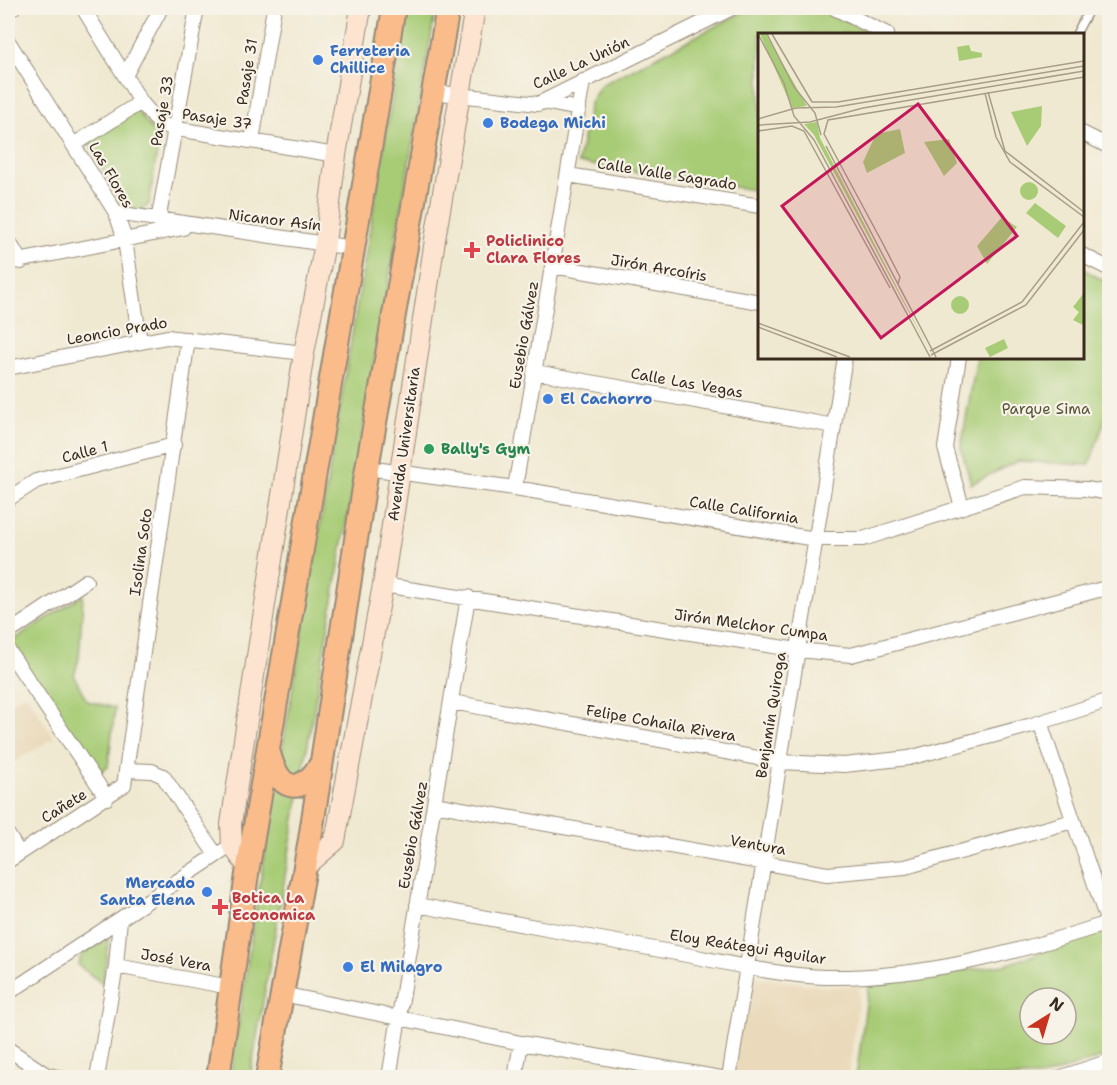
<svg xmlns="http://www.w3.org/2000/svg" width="1117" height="1085" font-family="'Shantell Sans',sans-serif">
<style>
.built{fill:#ead9ba}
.green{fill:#a8cc76;stroke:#727b4a;stroke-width:1.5;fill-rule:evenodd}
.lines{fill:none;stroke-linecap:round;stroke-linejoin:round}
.lane-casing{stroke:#968a78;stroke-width:10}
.street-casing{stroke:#968a78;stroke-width:16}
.secondary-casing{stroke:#968a78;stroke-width:22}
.primary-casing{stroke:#968a78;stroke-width:26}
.lane{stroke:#fff;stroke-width:7}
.street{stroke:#fff;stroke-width:14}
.secondary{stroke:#fde4d1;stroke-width:20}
.primary{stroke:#fabc8b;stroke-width:22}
.shop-dot{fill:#3f7fe0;stroke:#f7f3e8;stroke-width:2}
.health-dot{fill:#e0444e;stroke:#f7f3e8;stroke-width:2}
.leisure-dot{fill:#2e9e5b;stroke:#f7f3e8;stroke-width:2}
.labels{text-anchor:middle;stroke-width:4.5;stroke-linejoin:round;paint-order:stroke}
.shop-label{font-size:15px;font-weight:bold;fill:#366cbe;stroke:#f7f3e8;text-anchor:start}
.street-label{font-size:15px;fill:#3b2a1e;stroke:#f7f3e8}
.health-label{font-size:15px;font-weight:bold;fill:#be3a42;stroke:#f7f3e8;text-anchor:start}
.park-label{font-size:15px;fill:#565234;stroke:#f7f3e8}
.leisure-label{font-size:15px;font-weight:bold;fill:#27864d;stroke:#f7f3e8;text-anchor:start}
.inset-road{fill:none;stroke:#a89d89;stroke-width:1.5}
.view{fill:#c2185b;fill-opacity:0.15;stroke:#c2185b;stroke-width:3}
.inset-edge{fill:none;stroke:#3b2a1e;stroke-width:3}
</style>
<rect width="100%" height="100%" fill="#f7f3e8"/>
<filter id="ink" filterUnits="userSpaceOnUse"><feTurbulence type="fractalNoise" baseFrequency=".0167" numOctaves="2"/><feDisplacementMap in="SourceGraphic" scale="12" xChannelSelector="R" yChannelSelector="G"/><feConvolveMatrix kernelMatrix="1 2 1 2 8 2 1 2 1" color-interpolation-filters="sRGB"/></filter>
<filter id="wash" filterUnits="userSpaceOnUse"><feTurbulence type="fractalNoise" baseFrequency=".008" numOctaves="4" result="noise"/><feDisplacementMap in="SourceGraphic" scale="24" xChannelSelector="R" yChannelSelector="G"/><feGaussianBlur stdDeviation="1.35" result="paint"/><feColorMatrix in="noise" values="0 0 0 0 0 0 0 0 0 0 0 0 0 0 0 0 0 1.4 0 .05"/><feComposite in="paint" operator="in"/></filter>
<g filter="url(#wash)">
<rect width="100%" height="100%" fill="#f0e9d1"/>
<path class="built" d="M26 693 54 738 8 766V704Z
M747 976 827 987 860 985 849 1077 731 1078Z"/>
<path class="green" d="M407 8H436L250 1077 230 1078 257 900Z
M751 8H820L875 34H760V191L578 163 590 103 601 85Z
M136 109 159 139 149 204 129 221 89 142Z
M1083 269 1110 284 1109 408 1089 465 1018 461 971 484 961 447 977 357H1082Z
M83 595 79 658 74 676 87 701 115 708 108 767 95 774 9 643Z
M1109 928V1055L1042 1077 856 1078 869 983 1005 965ZM1030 998H1066V1034H1030Z
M109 938 103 984 78 965 82 954Z"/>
</g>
<g filter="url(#ink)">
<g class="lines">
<g class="lane-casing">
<path id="lane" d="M1076 34 1090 8"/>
</g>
<g class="street-casing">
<path id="street" d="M83 8 141 102 158 122 171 128 336 155
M834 8 887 34
M8 11 13 8
M8 41 116 213 125 240 140 342
M125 76 161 8
M433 92 538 104 732 8
M543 102 579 109
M1082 133 1110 147
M252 141 274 8
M75 144 141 102
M568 175 760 206
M116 213 353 248
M158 221 197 8
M8 240 21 262
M1082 255 1110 269
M8 263 183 228
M553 266 760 302
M959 357 945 448 962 507
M8 368 167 337 304 353
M535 372 834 426
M367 468 515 488 815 539H863L1025 487 1086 489 1110 493
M515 488 583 81
M8 499 36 481 174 445
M383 585 798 650 851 655 1110 587
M8 633 86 581
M8 650 107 798
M452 702 780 762 844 765 909 758 1032 725 1110 700
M127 770 152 771 163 776 216 855
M434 804 827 874 905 867 1073 821
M8 835 19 853
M8 861 124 785 188 339
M417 905C503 921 590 937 676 953 724 962 775 975 824 977 921 979 1016 953 1108 923L1040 722
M116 966 230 987
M8 993 232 845
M282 994 521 1043 721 1078
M8 1049 45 1074 61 1078
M97 1078 116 966 120 919
M389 1078 468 597
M515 1078 521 1043
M729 1078 845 357
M1059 1078 1110 1061"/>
</g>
<g class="secondary-casing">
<path id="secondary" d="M248 867 232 845 231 824 304 353 325 243 336 155 361 8
M305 867 335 841 383 585 436 233 475 8"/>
</g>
<g class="primary-casing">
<path id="primary" d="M269 753C278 789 299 799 321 764
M218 1078 248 867 394 8
M267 1078 310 839 367 468 448 8"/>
</g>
<use href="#lane" class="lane"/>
<use href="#street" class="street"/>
<use href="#secondary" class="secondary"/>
<use href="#primary" class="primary"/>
</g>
</g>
<g class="shop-dot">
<circle cx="318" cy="60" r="6"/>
<circle cx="488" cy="123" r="6"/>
<circle cx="548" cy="399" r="6"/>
<circle cx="207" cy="892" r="6"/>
<circle cx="348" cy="967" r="6"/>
</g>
<g class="health-dot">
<path d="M469 241h6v6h6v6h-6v6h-6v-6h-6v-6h6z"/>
<path d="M217 898h6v6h6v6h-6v6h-6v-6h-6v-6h6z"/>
</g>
<circle class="leisure-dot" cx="429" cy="449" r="6"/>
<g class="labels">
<g class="shop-label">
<text x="330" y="56">Ferreteria<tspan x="330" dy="17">Chillice</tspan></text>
<text x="500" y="128">Bodega Michi</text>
<text x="560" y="404">El Cachorro</text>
<text x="195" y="888" text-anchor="end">Mercado<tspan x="195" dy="17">Santa Elena</tspan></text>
<text x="360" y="972">El Milagro</text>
</g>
<g class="street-label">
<text transform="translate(581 63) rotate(-25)" y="5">Calle La Unión</text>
<text transform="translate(247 72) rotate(-81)" y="5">Pasaje 31</text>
<text transform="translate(162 111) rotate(-80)" y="5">Pasaje 33</text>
<text transform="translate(217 119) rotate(9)" y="5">Pasaje 37</text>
<text transform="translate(667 174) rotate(9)" y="5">Calle Valle Sagrado</text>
<text transform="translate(111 175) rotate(60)" y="5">Las Flores</text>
<text transform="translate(275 220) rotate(7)" y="5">Nicanor Asín</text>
<text transform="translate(659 268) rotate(10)" y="5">Jirón Arcoíris</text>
<text transform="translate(117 331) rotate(-10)" y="5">Leoncio Prado</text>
<text transform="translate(524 335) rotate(-80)" y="5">Eusebio Gálvez</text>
<text transform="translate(687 383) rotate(10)" y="5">Calle Las Vegas</text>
<text transform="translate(404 444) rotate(-82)" y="5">Avenida Universitaria</text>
<text transform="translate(85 452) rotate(-15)" y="5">Calle 1</text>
<text transform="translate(744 510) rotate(9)" y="5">Calle California</text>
<text transform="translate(141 552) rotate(-82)" y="5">Isolina Soto</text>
<text transform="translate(751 625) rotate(8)" y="5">Jirón Melchor Cumpa</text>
<text transform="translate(771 715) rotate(-81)" y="5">Benjamín Quiroga</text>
<text transform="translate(661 723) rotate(10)" y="5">Felipe Cohaila Rivera</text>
<text transform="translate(64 806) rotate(-32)" y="5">Cañete</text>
<text transform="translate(413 835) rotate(-80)" y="5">Eusebio Gálvez</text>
<text transform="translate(758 845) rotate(10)" y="5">Ventura</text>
<text transform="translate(748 947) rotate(9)" y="5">Eloy Reátegui Aguilar</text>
<text transform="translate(176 960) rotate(10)" y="5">José Vera</text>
</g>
<g class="health-label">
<text x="486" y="246">Policlinico<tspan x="486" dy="17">Clara Flores</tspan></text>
<text x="232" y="903">Botica La<tspan x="232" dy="17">Economica</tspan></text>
</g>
<g class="park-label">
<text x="1046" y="414">Parque Sima</text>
</g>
<g class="leisure-label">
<text x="441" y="454">Bally's Gym</text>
</g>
</g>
<g transform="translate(758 33)">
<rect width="326" height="326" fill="#f0e9d1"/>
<path d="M2 1H8L49 73 34 75ZM211 12 213 18 224 20V24L201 28 199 14ZM284 73 283 93 269 113 253 79ZM59 89 62 105 170 315 56 102 46 91ZM142 96 147 120 109 140 105 129 118 101ZM191 106 199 130 186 143 166 109ZM262 158a9 9 0 1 1 18 0a9 9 0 1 1-18 0ZM277 170 308 193 300 205 268 180ZM244 184 259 194 229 231 219 213ZM325 261H326L325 292 315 287 321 279 315 274ZM193 272a9 9 0 1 1 18 0a9 9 0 1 1-18 0ZM246 306 250 315 232 324 227 315Z" fill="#a8cc76"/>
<path class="inset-road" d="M0 1 26 50 36 83 56 107 172 324M9 1 36 54 57 80 63 102M14 1 54 69M230 59 247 118 326 179M227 60 238 104 252 129 326 184M54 69H80L326 28M0 86 38 75 78 74 326 33M0 92 52 89 105 75 326 38M0 98 34 93 46 98 132 255M68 113 178 324M140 251 142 244 124 209 66 101 70 87 326 44M0 290 92 324M0 294 79 324M172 318 264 269 326 189M173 322 268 272 326 197"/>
<path class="view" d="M160 71 259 203 123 305 24 173Z"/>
<rect width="326" height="326" class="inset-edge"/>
</g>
<rect width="1117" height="1085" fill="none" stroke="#f7f3e8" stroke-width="30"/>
<g transform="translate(1048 1016) rotate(37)"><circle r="28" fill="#f7f3e8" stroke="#aca397" stroke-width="1.5"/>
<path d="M0-4.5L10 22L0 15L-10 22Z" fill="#c8321e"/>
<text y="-9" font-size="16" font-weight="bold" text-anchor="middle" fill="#3b2a1e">N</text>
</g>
</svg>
